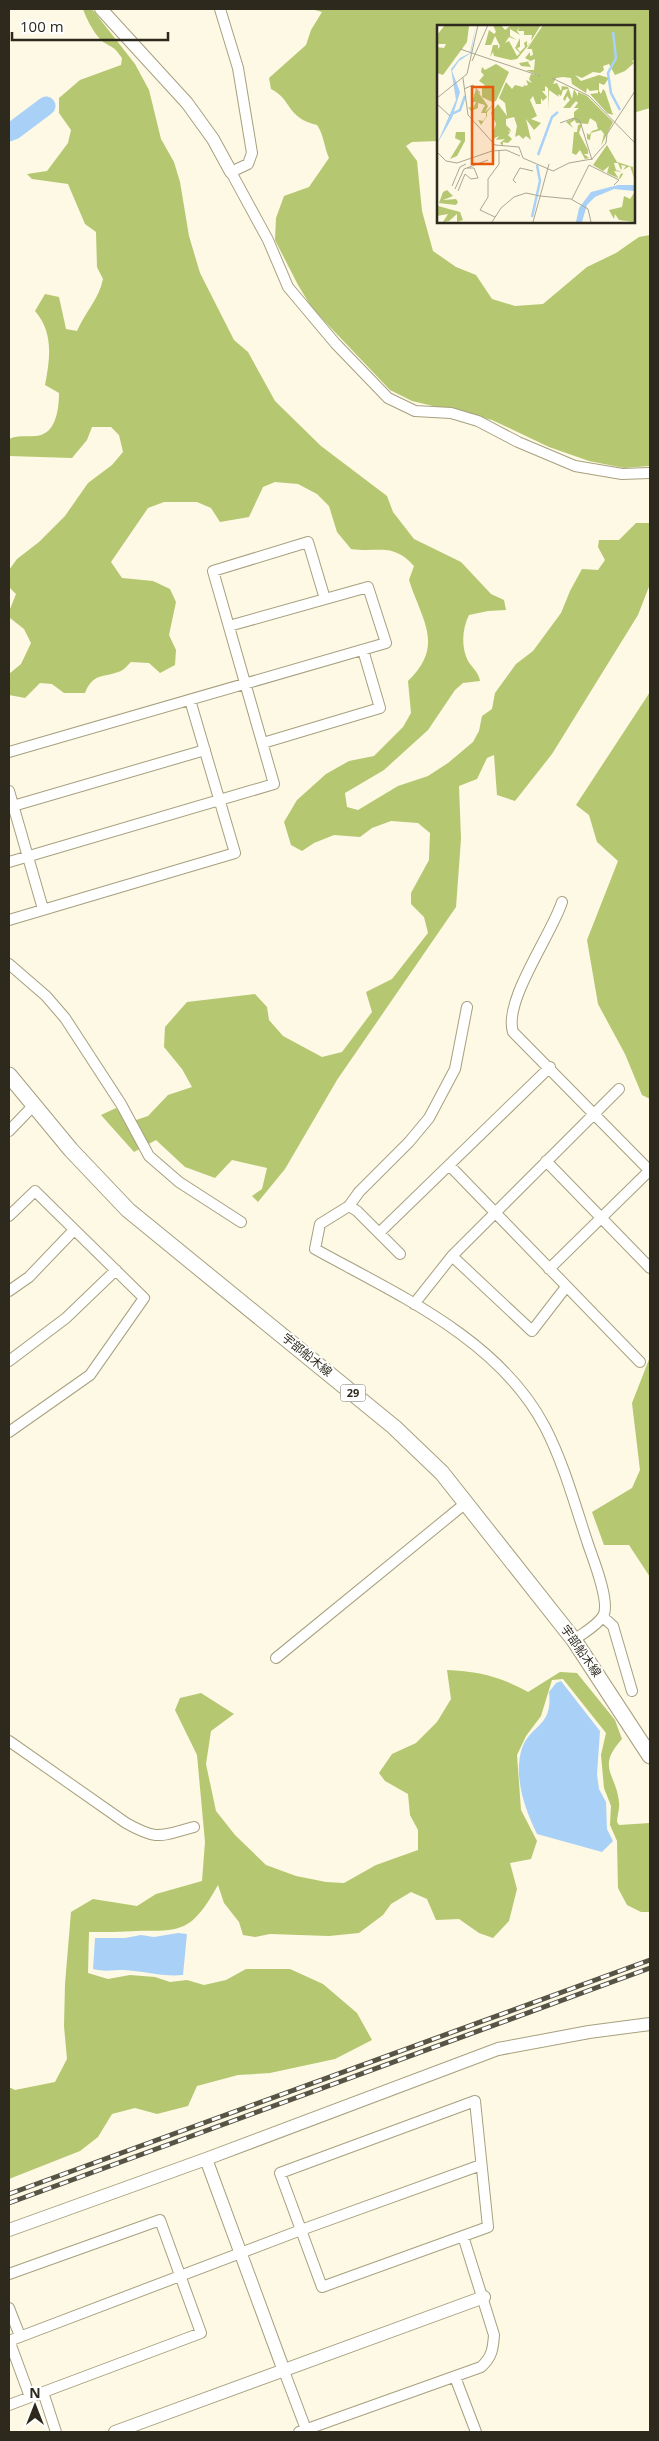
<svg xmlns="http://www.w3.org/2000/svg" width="659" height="2441" font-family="'Open Sans','Noto Sans JP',sans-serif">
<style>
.forest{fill:#b5c771}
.water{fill:#a9d1f7}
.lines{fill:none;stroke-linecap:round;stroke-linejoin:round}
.river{stroke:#a9d1f7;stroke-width:19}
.minor-casing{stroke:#a7a07f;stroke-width:12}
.tertiary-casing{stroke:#a7a07f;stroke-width:14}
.primary-casing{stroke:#a7a07f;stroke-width:17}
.minor{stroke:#fff;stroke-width:10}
.tertiary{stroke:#fff;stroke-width:12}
.primary{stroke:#fff;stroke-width:15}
.rail-casing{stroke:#575445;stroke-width:5}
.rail{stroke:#fff;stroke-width:3;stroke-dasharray:9;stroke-linecap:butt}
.labels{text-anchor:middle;stroke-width:4;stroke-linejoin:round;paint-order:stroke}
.shield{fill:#fff;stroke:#6c6a61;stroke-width:1}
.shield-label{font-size:11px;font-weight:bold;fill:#2d2a1d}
.street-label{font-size:12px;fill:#2d2a1d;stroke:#fff}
.inset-river{fill:none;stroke:#a9d1f7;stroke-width:2.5}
.inset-road{fill:none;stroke:#aaa694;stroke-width:1}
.view{fill:#e8590c;fill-opacity:0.15;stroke:#e8590c;stroke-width:2.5}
.inset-edge{fill:none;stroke:#2d2a1d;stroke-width:2.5}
</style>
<rect width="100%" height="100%" fill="#fdf9e4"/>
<path class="forest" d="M83 9H92L135 64 149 90 161 139 174 162 180 182 189 236 200 273 234 340 248 352 275 401 321 446 387 496 393 512 414 539 461 562 491 594 504 600 506 610 488 611 469 615C462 629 461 647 468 661 473 669 478 671 480 681L463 683 455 690 428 730 384 770 345 793 347 807 358 810 398 786 428 776 448 763 473 742 479 731 482 716 492 709 495 693 516 664 533 651 561 613 570 591 582 569 598 570 605 560 598 547 599 540H619L636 523H650V584L638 615 552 754 515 801 497 795 494 755 487 758 477 779 459 786 461 839 456 907 337 1080 285 1169 258 1202 252 1196 262 1189 267 1168 232 1160 215 1178 185 1167 156 1140 134 1152 101 1115 116 1108 127 1123 148 1116 168 1095 192 1087 182 1069 164 1047 165 1027 187 1002 255 994 267 1007 269 1020 283 1036 322 1057 342 1052 372 1012 366 992 392 979 428 933 424 917 411 904V893L429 860 430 833 418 823 391 821 372 828 360 837 334 835 314 843 302 851 291 845 284 822 297 800 326 774 349 761 374 756 403 727 411 713 408 681C445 645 422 621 409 580L414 566C392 542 379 553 351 549L337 532 329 506 317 494 298 484 275 482 263 487 249 517 220 522 211 508 197 502H164L148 508 111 562 122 578 153 581 170 589 176 602 169 635 176 650 175 665 160 673 149 663 131 662C127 666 123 671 118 672 102 678 93 673 85 693H64L52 684 40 683 25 698 9 695V674L21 664 31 643 24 629 10 618V609L16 594 9 587V570L17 559 39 542 65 516 88 483 112 465 123 452 119 435 111 427H92L87 440 72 458 9 456V439C19 434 30 438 41 435 57 430 59 406 59 393L45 385C50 359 54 333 35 311L45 294 59 297 66 329 77 331C85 312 99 299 103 279L97 267 96 232 85 224 68 184 32 179 27 174 47 171 68 143 71 130 59 113V98L80 80 121 65 122 58C114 47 115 49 105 43 96 38 86 18 83 9Z
M311 9H650V108L633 113V26H438V141L412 142 406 146 417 161 422 211 433 251 456 267 476 275 492 299 515 306 543 304 587 267 616 253 639 237 650 235V466L624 468 589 461 549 447 492 420 412 401 390 390 312 308 298 285 275 240 276 218 284 196 309 187 329 158C324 147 324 135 317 125 286 118 292 99 271 89L269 78 306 45 311 30 322 12Z
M650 692V1099L642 1095 625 1054 598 1004 587 940 618 861 597 842 589 815 576 805Z
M650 1357V1577L629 1545H604L592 1512 632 1488 640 1470 632 1403Z
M447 1670C477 1671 502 1677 528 1692L560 1672 577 1673 615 1720 622 1739C596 1768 616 1773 619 1802 620 1808 617 1816 617 1822L619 1825 650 1823V1912H641L627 1905 618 1888 617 1841 610 1825 611 1806 604 1788 601 1755 606 1733 563 1679 552 1680 541 1716 526 1736 517 1755 521 1810 537 1841 531 1859 510 1863 517 1889 509 1921 493 1938 479 1933 459 1919 436 1920 427 1899 411 1892 391 1904 383 1915 359 1933 329 1936 270 1934 255 1937 243 1935 239 1922 224 1903 218 1885C211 1897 204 1910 193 1920 177 1934 155 1930 137 1931 121 1932 105 1932 89 1932L88 1973 108 1979 130 1975 155 1977 170 1982 187 1980 204 1985 226 1980 246 1969H290L323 1984 357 2013 372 2040 335 2059 270 2073 238 2075 197 2086 188 2106 157 2114 135 2108 112 2114 98 2137 80 2151 9 2179V2087L15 2090 55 2082 67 2059 64 2026 65 1984 71 1912 93 1899 137 1906 156 1894 202 1881 205 1842 197 1755 175 1710 180 1698 201 1693 234 1714 211 1731 206 1764 216 1811 235 1835 266 1865 296 1876 326 1882 344 1883 376 1865 418 1850V1830L410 1815 408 1794 385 1781 379 1773 392 1754 416 1743 437 1722 451 1699Z"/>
<path class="water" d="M561 1681 600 1731 597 1774 599 1789 606 1802 607 1829 613 1841 602 1852 537 1834C525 1810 513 1776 522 1748 531 1724 553 1727 549 1692L556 1683Z
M178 1933 187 1934 183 1975C163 1977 143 1971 124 1970 113 1970 104 1972 93 1969L95 1938H125L141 1935 154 1937Z"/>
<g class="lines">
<path class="river" d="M9 132 14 130 46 106"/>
<g class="minor-casing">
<path id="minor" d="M220 9 238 68 252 153 248 164 231 172 268 240 288 287 335 343 388 398 415 411 451 413 478 421 518 442 575 466 622 474 650 473
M263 743 380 708 363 650
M9 752 386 643 368 587 229 626
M9 791 43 909
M13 806 205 750
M9 862 274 784 213 571 308 542 325 599
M562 902C552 934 503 1001 513 1032L650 1171
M9 920 235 853 190 700
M9 964 46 996 65 1018 121 1104 149 1156 179 1182 241 1222
M467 1007 455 1069 429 1118 409 1142 359 1192 349 1206 320 1224 315 1249C398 1295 499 1339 545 1427 564 1464 575 1505 588 1544 593 1559 611 1603 603 1616 597 1626 583 1633 574 1640
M9 1131 34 1105
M546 1161 650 1268
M450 1166 640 1362
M349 1206 357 1211 400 1254
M9 1216 35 1191 144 1298 90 1375 9 1432
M379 1233 550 1067
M452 1256 532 1331 566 1287
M549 1269 650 1170
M9 1291 29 1277 74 1230
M414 1304 452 1256 619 1089
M9 1361 66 1318 116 1270
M603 1617 613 1626 632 1691
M276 1658 467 1502
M9 1741 126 1823C158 1841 160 1836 194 1827
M475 2101 488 2227 322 2287 280 2173Z
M9 2274 160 2220 201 2333 9 2405
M9 2308 20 2336
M9 2340 30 2397
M9 2341 301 2230 481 2165
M284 2371 307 2432
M455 2377 476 2432
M43 2392 56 2432
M299 2432 481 2367C492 2357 493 2349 494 2335L463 2236"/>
</g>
<g class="tertiary-casing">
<path id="tertiary" d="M101 9 187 103 213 139 231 172
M206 2159 284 2371
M9 2230 206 2159 498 2049 589 2032 650 2024
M115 2432 484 2297"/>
</g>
<g class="primary-casing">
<path id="primary" d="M9 1075 71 1150 128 1210 394 1427 442 1473 574 1640 650 1756"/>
</g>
<use href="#minor" class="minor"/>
<use href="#tertiary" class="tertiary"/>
<use href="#primary" class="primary"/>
<g class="rail-casing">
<path id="rail" d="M9 2194 650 1960
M9 2203 650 1968"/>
</g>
<use href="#rail" class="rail"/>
</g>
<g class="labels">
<rect class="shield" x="340.5" y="1384.5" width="25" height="17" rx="4"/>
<g class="shield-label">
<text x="353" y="1397">29</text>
</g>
<g class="street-label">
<text transform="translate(307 1355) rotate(39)" y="4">宇部船木線</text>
<text transform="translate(581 1651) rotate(55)" y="4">宇部船木線</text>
</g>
</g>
<g transform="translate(437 25)">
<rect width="198" height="198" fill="#fdf9e4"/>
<path d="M8 0 32 1 30 17 6 50 0 48V22L7 23 9 19H0V10ZM56 0H64L68 5 74 0H104L94 16 95 10H87V6H81L82 2 80 6 83 10 73 4V11L80 15 72 12 68 18 72 16 80 31 83 28 78 23 83 13V22L80 23 83 27 88 22 87 18 90 16V21L94 17 80 34 74 35 57 31 56 27 53 32 56 20H61V24L63 21 58 11 54 20H48L52 5 57 9 59 7ZM106 0 197 1V35L195 36 197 38 188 46 178 50 172 39 166 41 167 45 163 48 156 47 145 53 138 50 144 56 162 50 172 53 167 60 162 58V66L164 69 166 64 168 66 176 90 170 88 153 69 161 68V65L153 66 150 63 149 68 135 59 134 53 126 52 119 53 116 59 120 58 124 66 125 61 131 62 135 74 137 64 141 71V67L150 71 176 97 164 121 167 109 164 105 154 108 153 115 150 114V108L152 110 155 106 161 104 159 97 153 93 151 99 139 98 138 95 133 98 136 103 129 97 137 93V87L142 83H137L141 78 139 76 133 83H126L133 75 130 71 128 76 126 74 131 64 126 65 124 71 121 69 122 72 112 65V85L111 63 108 61V66H105L110 72 106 76 104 73V79H99L96 71 93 75 100 91 94 94 104 98 97 105 89 94 94 115 89 111 86 114 82 110 78 112 80 101 77 92 69 94V100L73 104 74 107 71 105 73 108 71 110 75 114 71 118 66 117V121L63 118 68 114 59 115 62 111 56 114 55 111 59 99 54 88 61 79 70 91 68 78 62 73 69 57 75 64 78 60 86 62 88 58 87 61 91 60 89 55 95 58 92 54 94 49 103 51 89 45H97L98 34 91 37 94 42 84 41 82 38 94 36 88 33 93 27V31L96 30 95 24H90ZM59 39 72 47 59 76 55 77 45 72V62L48 60 42 56 47 50 44 47 45 42 48 45ZM39 64 51 81 48 87 58 78 50 87V91L44 100 41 95 46 96 49 92V88H44L48 80 41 78V83L34 86 31 82 36 83 39 77H35ZM145 99 142 108 151 125V129H147L152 133 148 134 143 125 139 130 135 128 137 107H140L141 100ZM19 107H28V116L20 131 13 134 24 116 18 113ZM170 120 180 137 196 142 197 153 193 141 186 145 189 141 184 140 185 143 184 145 181 138H177L179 145 185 147 177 146 182 154 183 150 185 148 186 149 183 154 170 148 172 141 166 146 156 140ZM10 165 16 171 6 175 19 174 21 177 19 180 2 178 6 167ZM197 168V197L182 195 178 189 177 194 172 185 185 182 187 171 193 174ZM1 181 23 187 26 195 20 197V189L12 196 6 197 11 189 0 191Z" fill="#b5c771"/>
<path d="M39 0 34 28 22 36 15 46 23 67 15 93 0 119 19 75 14 44 23 33 33 28ZM181 160H197V166L177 164 158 172 150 180 145 197H139L142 183 154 167Z" fill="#a9d1f7"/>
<path class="inset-river" d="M176 7 179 33 171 48 174 68 183 85M15 89 23 85 28 71M101 130 115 92 121 87M95 192 103 156 100 140"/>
<path class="inset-road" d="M23 24 103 51M35 36 51 0M26 53 31 90 58 120 82 122 86 133 116 146 132 138 155 134 169 118 170 109 198 66M115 53 152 71 198 118M27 64 36 60 43 68M0 73 30 49 41 0M0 79 13 91M123 98 137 93 143 96 155 135M0 127 9 136 20 138 55 126 69 125 83 131M28 149 34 154 41 153 37 143H30M79 158 76 155 83 143 96 146M15 161 23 142 29 139M18 164 27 144 51 135M21 166 28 149M103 171 134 174 151 184 154 197M135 174 152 140 182 155 177 160M58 192 43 185 51 172V154L62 139V126M55 197 64 183 77 172 89 168 103 171M96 197 112 139"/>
<path class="view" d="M35 62H56V139H35Z"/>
<rect width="198" height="198" class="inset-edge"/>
</g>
<rect width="659" height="2441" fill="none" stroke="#2d2a1d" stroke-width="20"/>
<g transform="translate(35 2406)" stroke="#ffffff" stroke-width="4" paint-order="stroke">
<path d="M0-4L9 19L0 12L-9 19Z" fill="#2d2a1d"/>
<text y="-8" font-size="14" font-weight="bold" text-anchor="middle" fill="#2d2a1d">N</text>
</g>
<path d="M12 32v8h156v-8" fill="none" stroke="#2d2a1d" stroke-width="2.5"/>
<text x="20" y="32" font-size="15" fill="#2d2a1d" stroke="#ffffff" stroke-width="4" paint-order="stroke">100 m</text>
</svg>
